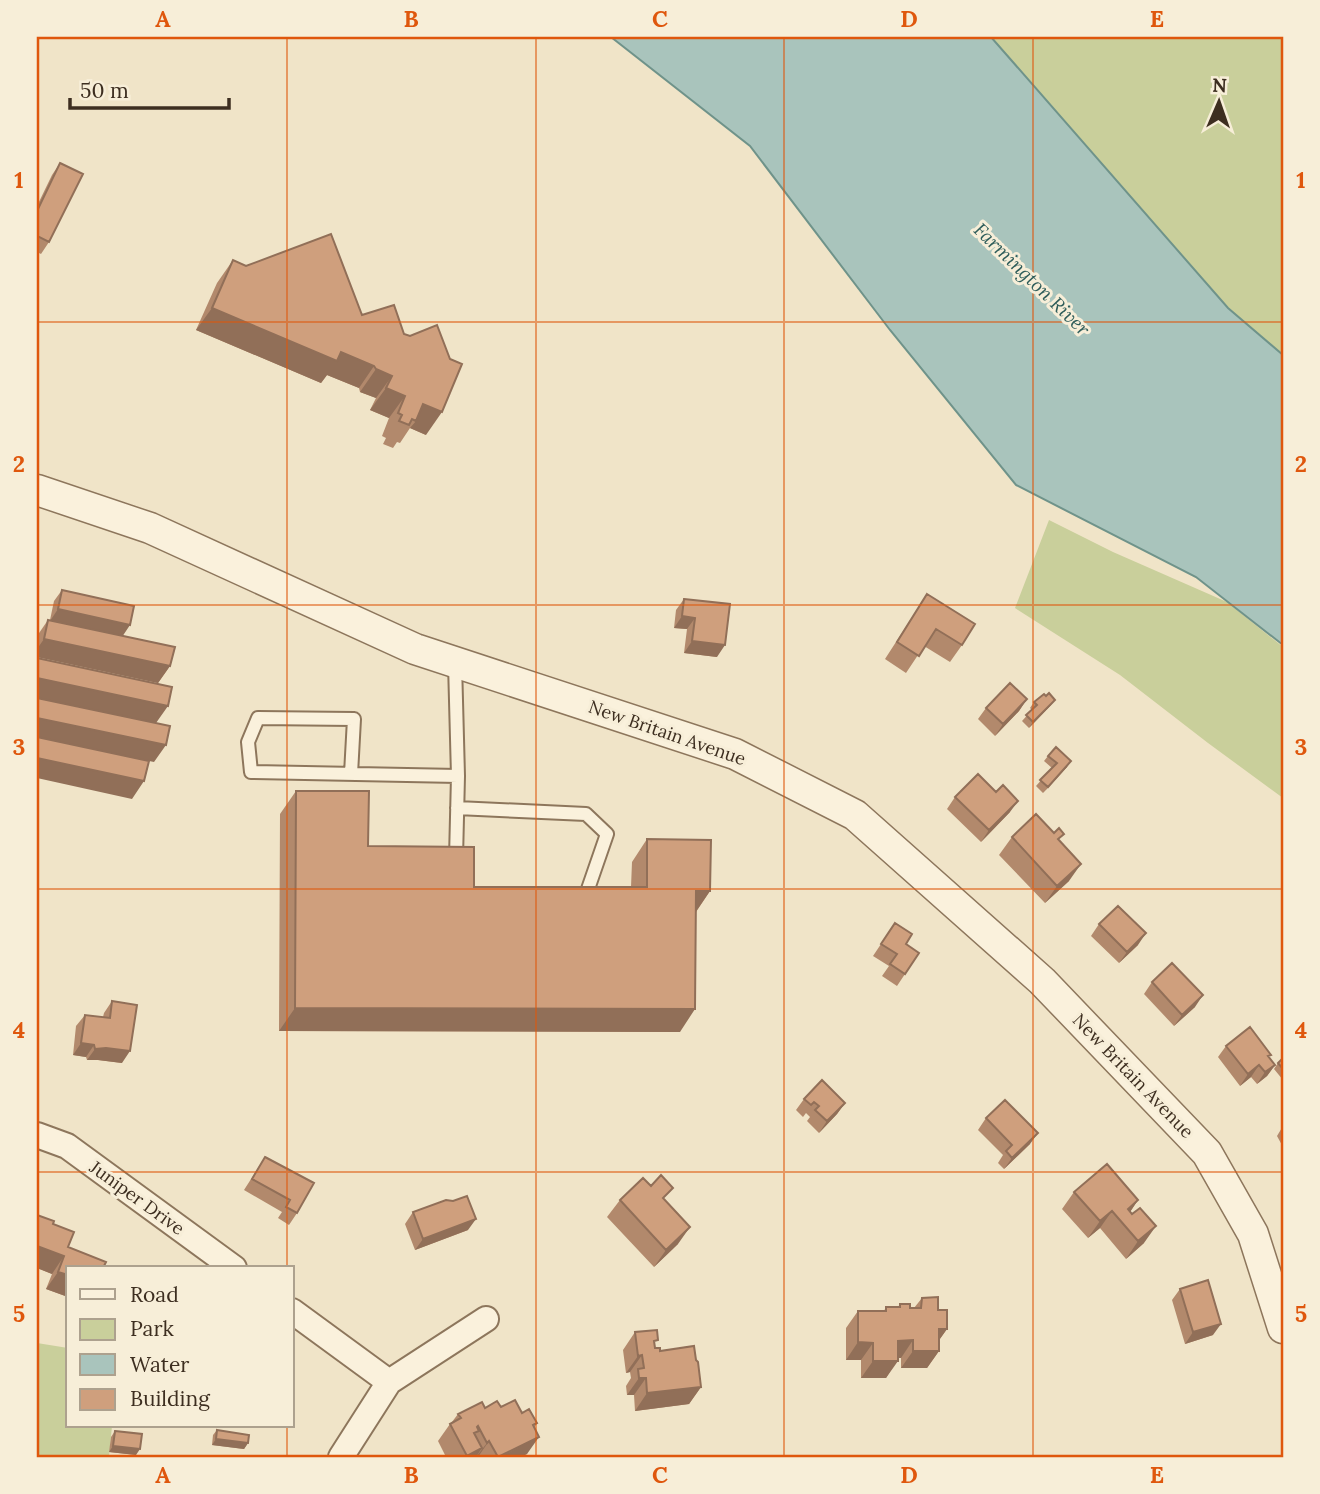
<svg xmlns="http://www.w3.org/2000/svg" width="1320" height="1494" font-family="Lora,serif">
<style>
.green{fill:#c9cf9b}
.water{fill:#a9c4bc;stroke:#6f938a;stroke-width:2}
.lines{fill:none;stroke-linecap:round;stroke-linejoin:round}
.service-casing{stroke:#8d765c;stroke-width:16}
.minor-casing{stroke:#8d765c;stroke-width:28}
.tertiary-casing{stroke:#8d765c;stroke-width:33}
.service{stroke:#faf1dc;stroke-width:12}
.minor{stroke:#faf1dc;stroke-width:24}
.tertiary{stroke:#faf1dc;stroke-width:30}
.wall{fill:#b2896c}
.shaded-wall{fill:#916f58}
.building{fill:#cf9f7d;stroke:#916f58;stroke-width:2}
.grid{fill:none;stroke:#df570d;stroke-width:2;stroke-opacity:0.55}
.labels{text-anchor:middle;stroke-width:6;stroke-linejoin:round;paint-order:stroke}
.street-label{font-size:18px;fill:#3d2e20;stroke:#f7eed8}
.water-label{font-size:19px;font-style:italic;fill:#2f5d5a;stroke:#f7eed8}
.neatline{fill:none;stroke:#df570d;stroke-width:2.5}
.grid-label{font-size:23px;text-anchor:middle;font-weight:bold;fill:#df570d}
</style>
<rect width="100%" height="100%" fill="#f0e4c8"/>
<path class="green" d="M991 37H1283V355L1228 308Z
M1049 520 1113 552 1227 602 1283 647V798L1208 743 1120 675 1015 608Z
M37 1343 68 1348V1426H112L109 1457H37Z"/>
<path class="water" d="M611 37H991L1228 308 1283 355V645L1196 577 1016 485 890 330 750 146Z"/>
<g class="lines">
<g class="service-casing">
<path id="service" d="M455 663 458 776 456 858
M351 774 354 719 258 718 248 742 251 772 458 776
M457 808 586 814 607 834 588 889"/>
</g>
<g class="minor-casing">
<path id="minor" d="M37 1135 67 1146 234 1268
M292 1311 389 1382
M341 1457 389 1382 486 1319"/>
</g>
<g class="tertiary-casing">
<path id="tertiary" d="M37 490 150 528 415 649 735 754 855 815 1042 981 1207 1153 1253 1234 1283 1328"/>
</g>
<use href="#service" class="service"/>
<use href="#minor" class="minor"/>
<use href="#tertiary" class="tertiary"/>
</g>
<path class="wall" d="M60 163 49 242 41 254 37 252V206L52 175Z
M233 260 362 315 426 435 410 428 400 443 397 442 393 448 383 444 386 438 382 436 389 418 370 410 376 398 360 392 359 388 327 375 321 383 196 330 217 283Z
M62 590 122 636 170 666 158 683 37 657V636L48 620H50L54 601Z
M927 594 962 645 950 662 924 646 906 673 885 659Z
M684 599 717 657 684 653 687 629 674 628 676 610Z
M1046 696 1051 705 1029 728 1022 721 1032 710 1030 708 1034 702Z
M1027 699 1019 711 995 736 978 719 986 708Z
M1048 756 1067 767 1043 793 1036 786 1052 768 1044 761Z
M296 791 368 846 474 887H631L632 862 647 839 710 891 696 912 680 1032 279 1031 280 814Z
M996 792 1010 812 981 842 947 809 955 797Z
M1012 837 1059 841 1069 881 1045 903 999 855Z
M895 923 906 944 919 953 897 986 882 976 889 966 873 956Z
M1099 924 1138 945 1119 963 1091 936Z
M1152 982 1195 1007 1174 1026 1144 994Z
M112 1001 122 1063 98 1060H87L86 1057 73 1055 76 1026 85 1015 103 1017 104 1013Z
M1226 1046 1269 1057 1275 1065 1267 1076 1257 1084 1251 1077 1240 1086 1218 1057Z
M1283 1058V1080L1274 1069 1278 1063Z
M804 1099 845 1103 837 1114 819 1133 807 1121 810 1117 806 1113 803 1117 796 1110Z
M986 1118 1030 1144 1004 1169 998 1163 1003 1155 978 1130Z
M1283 1126V1147L1277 1136Z
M265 1157 297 1213 289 1225 278 1218 282 1212 244 1190Z
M1074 1192 1138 1200 1130 1212 1144 1243 1126 1259 1100 1228 1088 1238 1062 1209Z
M620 1200H665L678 1244 654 1267 607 1217Z
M413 1212 468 1230 415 1250 405 1224Z
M37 1215 53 1224 68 1247V1297L46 1289 52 1274 37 1268Z
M1180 1289 1213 1335 1185 1344 1172 1300Z
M922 1298 938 1310 947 1329 939 1340V1351L927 1368H901V1358H898L886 1378H861V1360H846V1328L858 1311H884L886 1307H898L900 1304 910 1308H914Z
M635 1332 654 1345 655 1348 660 1351 696 1360 701 1387 689 1404 635 1411 634 1395H627L626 1386 631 1378 630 1372 626 1373 623 1350Z
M501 1407 522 1413 537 1423 534 1428 527 1454 520 1457H446L438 1441 450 1424 452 1422 458 1414 485 1408Z
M217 1430 248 1443 244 1449 212 1445 213 1435Z
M115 1431 136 1455 109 1452 111 1437Z"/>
<path class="shaded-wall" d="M212 308 341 352 374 366 359 388 327 375 321 383 196 330Z
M376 369 392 376 376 398 360 392Z
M386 388 405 396 389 418 370 410Z
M423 404 442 412 426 435 410 428 416 421Z
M58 609 130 625 122 637 50 621Z
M682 616 695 618 687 629 674 628Z
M44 639 170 666 158 683 37 657V649Z
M692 641 725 645 717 657 684 653Z
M37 678 168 706 156 723 37 698Z
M1027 699 1019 711 995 736 1003 724Z
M1055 700 1051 705 1029 728 1033 722Z
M37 718 166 745 154 762 37 738Z
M37 758 144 781 132 799 37 778Z
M1071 761 1067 767 1043 793 1048 787Z
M1018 801 1010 812 981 842 989 830Z
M1081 864 1069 881 1045 903 1057 886Z
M696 891H710L695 913Z
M1146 933 1138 945 1119 963 1127 952Z
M1203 995 1195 1007 1174 1026 1182 1015Z
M295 1008 695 1009 680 1032 279 1031Z
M81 1043 94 1045 86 1057 73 1055Z
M106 1048 130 1051 122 1063 98 1060H87L95 1049Z
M1259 1065 1251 1077 1240 1086 1248 1074Z
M1275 1065 1267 1076 1257 1084 1265 1072Z
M845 1103 837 1114 819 1133 827 1121Z
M1038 1133 1030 1144 1004 1169 1012 1158Z
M1138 1200 1126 1218 1128 1209Z
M1112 1211 1100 1228 1088 1238 1100 1221Z
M476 1219 468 1230 415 1250 423 1239Z
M1156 1226 1144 1243 1126 1259 1138 1241Z
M690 1227 678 1244 654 1267 666 1250Z
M37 1246 64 1256 52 1274 37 1268Z
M58 1272 68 1275V1297L46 1289Z
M1221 1324 1213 1335 1185 1344 1193 1332Z
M939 1329H947L935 1346Z
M913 1340 901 1358H885L898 1341Z
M858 1342 873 1343 861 1360H846Z
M913 1351H939L927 1368H901Z
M642 1355 630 1372 626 1373 638 1356Z
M873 1361H898L886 1378H861Z
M639 1378H646L634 1395H627Z
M701 1387 689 1404 635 1411 647 1393Z
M539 1437 527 1454 520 1457H500Z
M216 1439 248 1443 244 1449 212 1445Z
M489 1441 478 1457H476L487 1443Z
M113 1446 140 1449 136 1455 109 1452Z
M482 1448 476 1457H466L467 1456Z"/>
<path class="building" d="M60 163 83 174 49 242 37 236V211Z
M331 234 362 315 394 305 404 334 410 336 437 325 450 359 462 364 442 412 423 404 416 421 412 419 409 425 399 421 402 415 398 413 405 396 386 388 392 376 376 369 374 366 341 352 337 361 212 308 233 260 246 266Z
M62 590 134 606 130 625 58 609Z
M927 594 975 624 962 645 936 629 919 656 897 642Z
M684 599 730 604 725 645 692 641 695 618 682 616Z
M48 620 175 647 170 666 44 639Z
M37 658 172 687 168 706 37 678Z
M1010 683 1027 699 1003 724 986 708Z
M1049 693 1055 700 1033 722 1026 715 1037 705 1034 702 1044 694 1046 696Z
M37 698 170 726 166 745 37 718Z
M37 737 149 761 144 781 37 758Z
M1056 747 1071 761 1048 787 1040 780 1057 763 1048 756Z
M978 774 996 792 1003 785 1018 801 989 830 955 797Z
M296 791H369L368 846 474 847V887H647V839L711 840 710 891H696L695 1009 295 1008Z
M1036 814 1054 833 1059 828 1064 834 1058 839 1081 864 1057 886 1012 837Z
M1118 906 1146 933 1127 952 1099 924Z
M895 923 912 934 906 944 919 953 905 974 890 964 897 954 881 944Z
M1172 963 1203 995 1182 1015 1152 982Z
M112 1001 137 1005 130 1051 106 1048 95 1049 94 1045 81 1043 85 1015 110 1018Z
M1250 1027 1271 1055 1268 1056 1275 1065 1265 1072 1259 1065 1248 1074 1226 1046Z
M1283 1058V1069L1278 1063Z
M822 1080 845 1103 827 1121 815 1110 819 1106 814 1102 811 1105 804 1099Z
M1005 1100 1038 1133 1012 1158 1006 1151 1012 1145 986 1118Z
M265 1157 314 1183 297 1213 286 1207 290 1200 252 1179Z
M1107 1164 1138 1200 1128 1209 1132 1214 1140 1208 1156 1226 1138 1241 1112 1211 1100 1221 1074 1192Z
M661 1175 673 1188 663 1198 690 1227 666 1250 620 1200 643 1178 651 1186Z
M467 1196 476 1219 423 1239 413 1212 446 1200 453 1201Z
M37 1215 54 1221 53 1224 74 1232 68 1247 106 1262 103 1268H68V1275L58 1272 64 1256 37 1246Z
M1208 1280 1221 1324 1193 1332 1180 1289Z
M938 1297V1310H947V1329H939V1351H913V1340L898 1341V1361H873V1343L858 1342V1311H886V1307H900V1304H910V1308H921L922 1298Z
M657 1330 658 1340 654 1341 655 1348H660V1351L694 1346 696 1360 698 1362 701 1387 647 1393 646 1378H639L638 1369 644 1368 642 1355 638 1356 635 1332Z
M515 1400 522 1413 529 1409 537 1423 533 1425 539 1437 498 1457 489 1441 487 1443 478 1426 477 1427 479 1431 474 1433 482 1448 467 1456 450 1424 461 1418 458 1414 482 1402 485 1408 497 1401 501 1407Z
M217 1430 249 1435 248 1443 216 1439Z
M115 1431 142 1434 140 1449 113 1446Z"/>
<path class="grid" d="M287 37V1268M536 37V1457M784 37V1457M1033 37V1457M37 322H1283M37 605H1283M37 889H1283M37 1172H1283M287 1426V1457"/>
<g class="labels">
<g class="street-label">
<text transform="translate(667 733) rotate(19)" y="6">New Britain Avenue</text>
<text transform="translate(1133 1076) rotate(46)" y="6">New Britain Avenue</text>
<text transform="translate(137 1198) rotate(36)" y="6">Juniper Drive</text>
</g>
<g class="water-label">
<text transform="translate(1032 279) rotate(44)" y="7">Farmington River</text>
</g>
</g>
<rect width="1320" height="1494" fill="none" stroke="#f7eed8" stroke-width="77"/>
<rect x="66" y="1266" width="228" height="161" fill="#f7eed8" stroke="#ada18e" stroke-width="2"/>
<rect x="80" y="1289" width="35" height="10" fill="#faf1dc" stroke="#ada18e" stroke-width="2"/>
<text x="130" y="1302" font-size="21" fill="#3d2e20">Road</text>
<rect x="80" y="1319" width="35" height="21" fill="#c9cf9b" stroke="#ada18e" stroke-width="2"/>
<text x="130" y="1336" font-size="21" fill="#3d2e20">Park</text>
<rect x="80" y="1354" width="35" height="21" fill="#a9c4bc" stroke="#ada18e" stroke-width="2"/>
<text x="130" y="1372" font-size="21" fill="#3d2e20">Water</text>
<rect x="80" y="1389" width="35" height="21" fill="#cf9f7d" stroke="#ada18e" stroke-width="2"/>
<text x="130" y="1406" font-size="21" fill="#3d2e20">Building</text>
<g transform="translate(1219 102) rotate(2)" stroke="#f7eed8" stroke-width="5" paint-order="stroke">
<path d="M0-5L12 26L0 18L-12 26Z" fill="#3d2e20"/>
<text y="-10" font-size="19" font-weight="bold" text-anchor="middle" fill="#3d2e20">N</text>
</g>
<path d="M70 98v10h159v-10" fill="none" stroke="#3d2e20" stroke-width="3.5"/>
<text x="80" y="98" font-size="21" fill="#3d2e20" stroke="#f7eed8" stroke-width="5" paint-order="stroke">50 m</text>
<rect x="38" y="38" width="1244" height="1418" class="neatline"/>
<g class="grid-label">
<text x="163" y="27">A</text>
<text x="411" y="27">B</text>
<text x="660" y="27">C</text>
<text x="909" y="27">D</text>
<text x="1157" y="27">E</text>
<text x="19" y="188">1</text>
<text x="1301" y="188">1</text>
<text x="19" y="472">2</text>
<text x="1301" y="472">2</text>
<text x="19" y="755">3</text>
<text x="1301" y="755">3</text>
<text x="19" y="1038">4</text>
<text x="1301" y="1038">4</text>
<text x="19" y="1322">5</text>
<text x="1301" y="1322">5</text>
<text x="163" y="1483">A</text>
<text x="411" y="1483">B</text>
<text x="660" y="1483">C</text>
<text x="909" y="1483">D</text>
<text x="1157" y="1483">E</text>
</g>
</svg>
